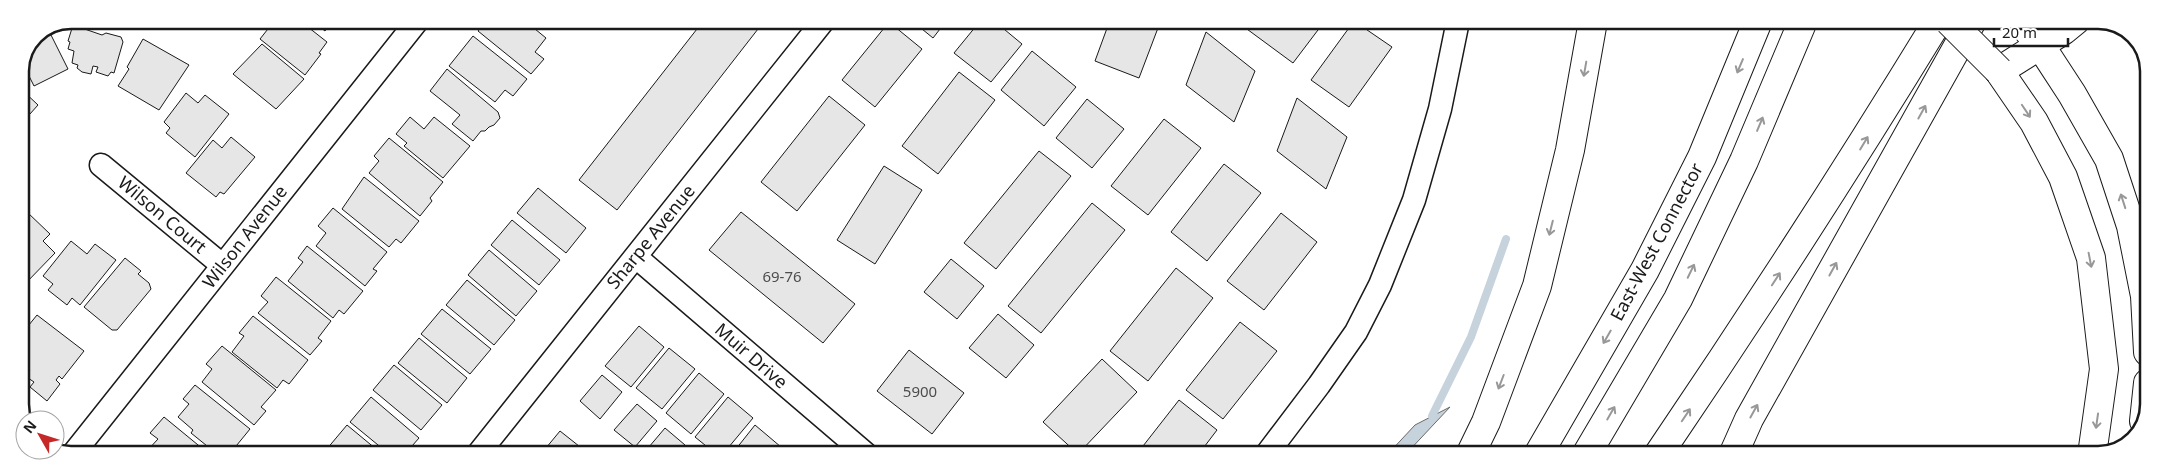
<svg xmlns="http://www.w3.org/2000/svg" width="2169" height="475" font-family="'Noto Sans',sans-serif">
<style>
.water{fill:#c6d2dc;stroke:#6a6a6a}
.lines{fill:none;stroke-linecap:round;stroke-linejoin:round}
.stream{stroke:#c6d2dc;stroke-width:8}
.building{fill:#e6e6e6;stroke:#1a1a1a}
.minor-casing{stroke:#1a1a1a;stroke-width:25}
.secondary-casing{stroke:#1a1a1a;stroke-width:30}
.motorway-casing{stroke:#1a1a1a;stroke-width:30}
.minor{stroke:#fff;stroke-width:22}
.secondary{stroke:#fff;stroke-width:28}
.motorway{stroke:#fff;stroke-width:28}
.secondary-bridge-casing{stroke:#1a1a1a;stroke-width:30;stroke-linecap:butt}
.secondary-bridge{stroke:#fff;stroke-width:28}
.oneway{stroke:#989898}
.labels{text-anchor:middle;stroke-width:4;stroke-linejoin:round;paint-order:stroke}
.number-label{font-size:15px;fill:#4d4d4d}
.street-label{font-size:18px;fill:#1a1a1a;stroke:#fff}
.rim{fill:none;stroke:#1a1a1a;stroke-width:2.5}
</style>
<rect width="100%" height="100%" fill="#fff"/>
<path class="water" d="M1450 407 1405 455H1387L1415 425Z"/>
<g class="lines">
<path class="stream" d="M1432 416 1471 337 1506 239"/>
</g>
<path class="building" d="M275 20H299L327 42 319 53 321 54 305 75 260 39Z
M311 20H350L342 29 332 21 325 31Z
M487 20H524L546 38 535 52 544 59 531 74 478 31Z
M533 20H546L541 26Z
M546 20H563L556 28Z
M704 20H765L617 210 579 180Z
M911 20H947L933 38Z
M981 20H993L1022 44 991 82 954 53Z
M1110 20H1161L1139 78 1095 61Z
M1236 21H1314L1321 26 1293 63Z
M1354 21 1392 47 1349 107 1311 80Z
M889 22 922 49 875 107 842 80Z
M73 25 102 35 106 33 121 37 123 42 114 73 111 72 108 76 96 72 98 67 93 66 91 74 82 72 77 68 78 65 72 63 74 51 68 49 70 42 68 41Z
M48 29 68 69 34 86 29 76 22 80 20 70 35 35Z
M1206 32 1255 71 1234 122 1186 85Z
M473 36 527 79 513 96 505 90 495 102 449 66Z
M143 39 189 65 159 110 118 86 129 69 127 67Z
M262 44 304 79 276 109 233 74Z
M1032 51 1076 87 1044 126 1001 90Z
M447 69 498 112 500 118 494 125 489 127 485 131H481L473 141 452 124 460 115 430 91Z
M959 72 995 100 938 174 902 146Z
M20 88 38 105 21 124H20Z
M186 93 198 103 205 95 229 114 195 157 166 133 170 128 164 122Z
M829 96 865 125 797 211 761 182Z
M1297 98 1347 137 1326 189 1277 151Z
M1087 99 1124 129 1092 168 1056 138Z
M410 117 424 129 434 117 470 146 443 178 404 146 407 143 396 134Z
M1164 119 1201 148 1148 215 1111 186Z
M231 137 255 157 224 194 220 192 216 197 186 173 213 140 222 148Z
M389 138 443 182 430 198 432 201 420 216 369 173 379 161 374 156Z
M1039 151 1071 176 996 269 964 243Z
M1224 164 1261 193 1207 261 1171 232Z
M884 166 922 190 875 264 837 240Z
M364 177 419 221 401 243 396 239 389 247 342 209Z
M538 188 586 228 566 253 517 213Z
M1092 203 1125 230 1041 333 1008 306Z
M333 208 387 252 373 269 377 271 365 286 316 246 326 233 318 226Z
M27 212 50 234 43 241 55 253 23 286 20 284V219Z
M741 212 855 304 823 343 709 250Z
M1281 213 1317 242 1264 310 1227 281Z
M512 220 560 260 539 285 491 245Z
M71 241 87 254 95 244 116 260 80 305 72 298 67 305 48 290 53 284 43 276Z
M307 246 363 291 344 314 339 310 333 318 288 281 303 262 298 258Z
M489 250 537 291 516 316 468 275Z
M125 258 141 271 138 274 149 283 151 289 117 330H112L84 307Z
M951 259 984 286 957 319 924 292Z
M1176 268 1213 298 1148 381 1110 351Z
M276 277 331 321 318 338 322 341 310 355 258 313 268 302 261 296Z
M467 280 515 320 494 345 446 305Z
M442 309 491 349 470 374 421 334Z
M998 314 1034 345 1006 378 969 348Z
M37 315 84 351 62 379 59 376 56 380 60 384 47 401 30 387 34 382 25 376 30 370 20 363 22 349 20 336Z
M253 316 308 360 289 384 283 380 277 388 232 352 244 336 239 333Z
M1240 322 1277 351 1223 419 1186 390Z
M639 326 664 347 631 387 605 366Z
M419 338 467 378 447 403 398 363Z
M222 346 276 390 261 407 266 411 254 425 202 382 212 369 206 364Z
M669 348 695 369 662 409 636 388Z
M909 350 964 393 932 434 877 391Z
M1102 359 1137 392 1078 454 1043 422Z
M394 365 442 405 421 430 373 390Z
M699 373 724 394 691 434 666 413Z
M602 375 622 392 600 419 580 401Z
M195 385 250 429 232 451 228 448 223 454H217L191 433 193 430 178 417 189 404 183 399Z
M371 397 419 438 405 454H389L350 422Z
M728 397 753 418 723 454H716L695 437Z
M1179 400 1217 430 1198 455H1136Z
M637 404 657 421 635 447 614 430Z
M164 417 209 454H149L146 452 158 439 150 433Z
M347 425 382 454H331L326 450Z
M755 425 781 447 775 454H732Z
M665 428 685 445 677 454H643Z
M560 431 589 454H541Z
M1003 446 1014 455H997Z"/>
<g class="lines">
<g class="minor-casing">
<path id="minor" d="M101 165 222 265
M636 257 866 454
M73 454 418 20
M478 454 824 20
M1266 455 1319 385 1356 332 1380 285 1414 200 1440 109 1458 21"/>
</g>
<g class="secondary-casing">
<path id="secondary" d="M2020 21 2040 45 2072 94 2109 159 2131 226 2145 296 2148 352
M1999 71 2034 122 2063 177 2091 258 2104 369 2092 455
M2144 421 2148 383"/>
</g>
<g class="motorway-casing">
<path id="motorway" d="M1999 71 2064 30 2075 21
M1470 455 1486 422 1537 286 1570 150 1593 21
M1538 455 1645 270 1702 157 1758 21
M1586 455 1678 299 1744 161 1803 21
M1658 455C1755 312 1848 168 1938 21
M1733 455 1749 419 1972 21"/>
</g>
<use href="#minor" class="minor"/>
<use href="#secondary" class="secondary"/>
<use href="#motorway" class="motorway"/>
<g class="secondary-bridge-casing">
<path id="secondary-bridge" d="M1949 21 1999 71"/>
</g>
<use href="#secondary-bridge" class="secondary-bridge"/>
</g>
<defs><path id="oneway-shaft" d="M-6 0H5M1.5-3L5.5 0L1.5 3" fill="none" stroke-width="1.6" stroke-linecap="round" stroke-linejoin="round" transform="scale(1.25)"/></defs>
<g class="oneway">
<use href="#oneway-shaft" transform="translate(1740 66) rotate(113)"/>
<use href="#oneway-shaft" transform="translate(1585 69) rotate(100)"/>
<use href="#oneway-shaft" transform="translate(2026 111) rotate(56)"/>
<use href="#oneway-shaft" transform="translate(1922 112) rotate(-61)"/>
<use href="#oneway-shaft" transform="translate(1760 124) rotate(-67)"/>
<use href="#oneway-shaft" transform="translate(1864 143) rotate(-59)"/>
<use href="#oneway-shaft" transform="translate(2123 201) rotate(-108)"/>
<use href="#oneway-shaft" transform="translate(1551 228) rotate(104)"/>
<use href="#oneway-shaft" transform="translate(2090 260) rotate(79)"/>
<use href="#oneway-shaft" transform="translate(1833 269) rotate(-61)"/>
<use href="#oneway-shaft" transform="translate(1691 271) rotate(-64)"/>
<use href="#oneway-shaft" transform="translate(1776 279) rotate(-57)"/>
<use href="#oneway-shaft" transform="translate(1607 337) rotate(120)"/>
<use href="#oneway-shaft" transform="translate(1501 382) rotate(111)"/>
<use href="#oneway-shaft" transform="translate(1754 411) rotate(-61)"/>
<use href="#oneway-shaft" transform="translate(1611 413) rotate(-60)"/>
<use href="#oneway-shaft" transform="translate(1686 415) rotate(-56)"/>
<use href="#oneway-shaft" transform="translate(2097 421) rotate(98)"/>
</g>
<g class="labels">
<g class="number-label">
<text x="782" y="282">69-76</text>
<text x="920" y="397">5900</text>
</g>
<g class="street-label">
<text transform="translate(162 215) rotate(40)" y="6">Wilson Court</text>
<text transform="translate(245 237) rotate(-52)" y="6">Wilson Avenue</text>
<text transform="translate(651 237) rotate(-51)" y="6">Sharpe Avenue</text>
<text transform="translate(1657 242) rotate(-62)" y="6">East-West Connector</text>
<text transform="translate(751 356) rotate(41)" y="6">Muir Drive</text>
</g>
</g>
<path d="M0 0H2169V475H0ZM71 29H2098A42 42 0 0 1 2140 71V404A42 42 0 0 1 2098 446H71A42 42 0 0 1 29 404V71A42 42 0 0 1 71 29Z" fill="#fff" fill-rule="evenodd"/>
<path class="rim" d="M71 29H2098A42 42 0 0 1 2140 71V404A42 42 0 0 1 2098 446H71A42 42 0 0 1 29 404V71A42 42 0 0 1 71 29Z"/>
<g transform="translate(40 435) rotate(309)"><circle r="24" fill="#ffffff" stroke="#a3a3a3"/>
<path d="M0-4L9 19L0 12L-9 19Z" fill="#c62828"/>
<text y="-8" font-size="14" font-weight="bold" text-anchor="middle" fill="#1a1a1a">N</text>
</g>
<path d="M1994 38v8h74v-8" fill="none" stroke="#1a1a1a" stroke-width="2.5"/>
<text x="2002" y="38" font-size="15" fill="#1a1a1a" stroke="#ffffff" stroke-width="4" paint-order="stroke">20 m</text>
</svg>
